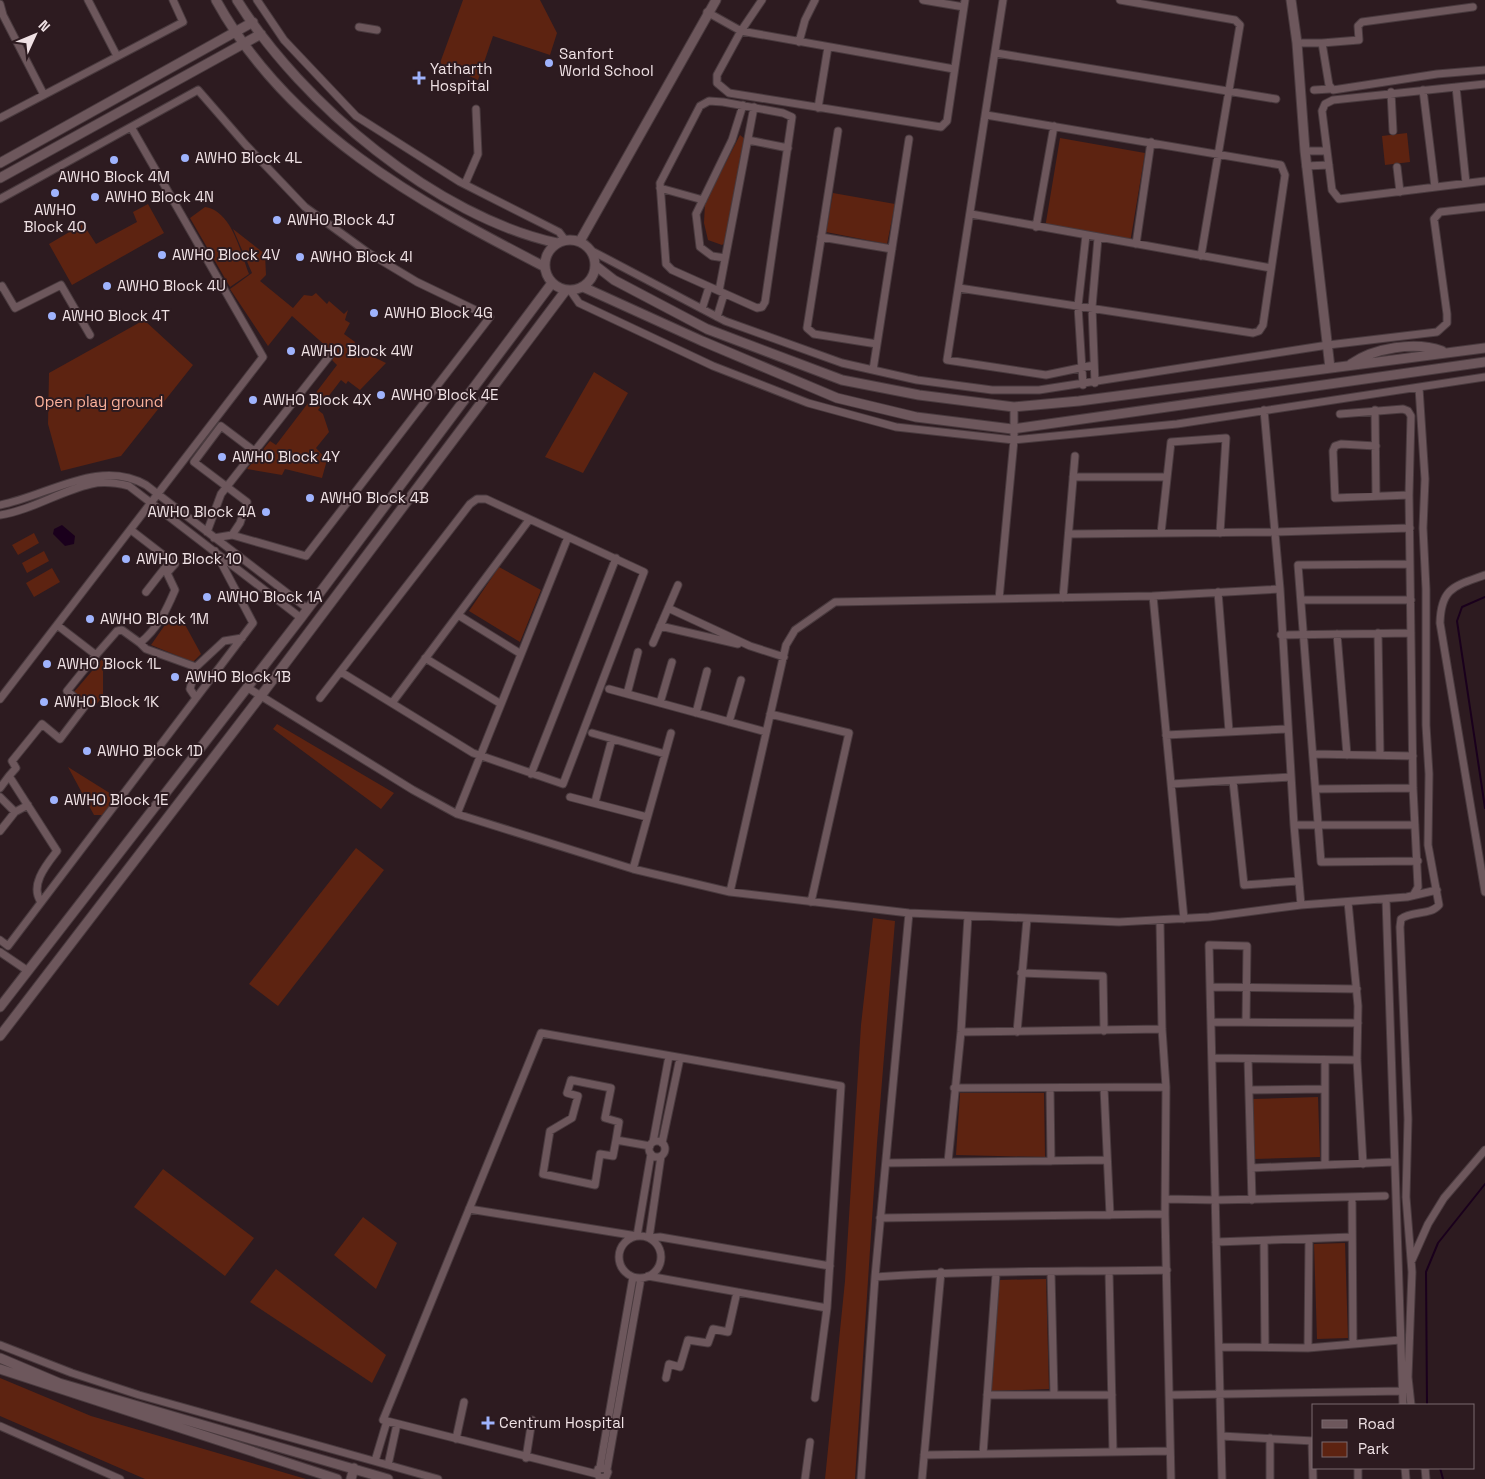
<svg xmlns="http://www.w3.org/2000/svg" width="1485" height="1479" font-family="'Space Grotesk',sans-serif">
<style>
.green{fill:#5d2311}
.water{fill:#1a001c}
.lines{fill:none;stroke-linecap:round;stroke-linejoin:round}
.stream{stroke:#1a001c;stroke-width:2}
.minor-casing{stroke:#493a3e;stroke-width:9}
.tertiary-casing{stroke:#493a3e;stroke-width:11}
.minor{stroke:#6d575c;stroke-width:7}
.tertiary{stroke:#6d575c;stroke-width:9}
.poi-dot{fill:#9fb3fd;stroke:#2d1b20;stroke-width:2}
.labels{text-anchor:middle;stroke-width:4;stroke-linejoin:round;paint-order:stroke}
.poi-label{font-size:15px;fill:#efe1e4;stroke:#2d1b20;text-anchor:start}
.park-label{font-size:15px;fill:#fdb29b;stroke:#2d1b20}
</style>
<rect width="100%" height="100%" fill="#2d1b20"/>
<path class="green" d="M463 0H540L557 33 550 55 493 36 478 80 440 63Z
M1407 133 1410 162 1385 165 1382 136Z
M740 135 746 140 727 241 722 245 708 240 704 223 705 203Z
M1060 138 1145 153 1130 243 1045 228Z
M833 193 895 204 887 244 826 232Z
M148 204 164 233 72 285 49 244 83 224 96 244 137 222 133 212Z
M205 207C232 211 240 251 249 274L230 287 190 218Z
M233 229 265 254 266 275 260 281 293 308 304 295 312 296 316 293 327 304 329 301 344 314 348 310 345 320 350 323 344 334 355 342 353 347 386 363 360 390 348 381 346 384 341 380 318 410 323 414 329 432 316 448 327 460 322 478 285 469 282 475 247 469 270 441 276 445 337 365 332 360 336 355 292 316 268 346 230 289 252 273Z
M144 320 193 365 121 456 61 471 48 424 49 373Z
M594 372 628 393 583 473 545 457Z
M34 533 39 543 18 555 12 545Z
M44 551 49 561 27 573 22 563Z
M499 567 541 590 520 642 469 611Z
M52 568 60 582 34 597 26 583Z
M183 621 201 654 193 662 151 645 167 622 171 625Z
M103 658V696L93 709 74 692Z
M277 724 394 793 381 809 273 729Z
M68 767 116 797 102 815H94Z
M356 848 384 870 278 1006 249 984Z
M873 918 895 921 877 1143 855 1479H825L845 1281 861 1025Z
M960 1093H1044L1045 1157 956 1155Z
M1318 1097 1320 1157 1253 1159 1252 1099Z
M163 1169 254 1238 225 1276 134 1207Z
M363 1217 397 1243 376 1289 334 1255Z
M1345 1243 1348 1338 1317 1339 1314 1244Z
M276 1269 386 1355 372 1383 250 1302Z
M1046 1279 1049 1389 991 1391 999 1280Z
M0 1378 91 1416 306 1479H145L0 1416Z"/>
<path class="water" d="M62 525 75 536 74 544 65 546 53 534 54 529Z"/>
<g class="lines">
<path class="stream" d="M1485 597 1462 607 1457 621 1485 808
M1427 1405 1426 1272 1438 1243 1485 1184
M1440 1468 1443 1479"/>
<g class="minor-casing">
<path id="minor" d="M88 0 117 56
M257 0 284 40 356 116 460 182 559 232 565 240
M762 0 741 31 717 75V83L729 93 941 127 947 121 965 0
M923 0 964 7
M1003 0 947 360 1046 375 1094 365
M1120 0 1235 20 1240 25 1201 256
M0 4 3 15 44 95
M707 12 741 31 954 69
M359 27 377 30
M799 42 805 20 815 0
M1297 43H1322L1329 85 1333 90 1437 74 1485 70
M1322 43 1359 40 1358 26 1362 22 1473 7
M996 53 1276 99
M1485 84 1333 100 1325 104 1322 111 1332 190 1339 199 1485 181
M1456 87 1466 183
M1314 90 1330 89
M1423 90 1435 187
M1391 92 1393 131
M709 101 723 102 783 113 792 117 765 302 762 307 757 308 672 270 666 264 660 183 700 106Z
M818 108 828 47
M0 118 183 22 173 0
M838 131 807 328 814 334 877 344
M748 140 788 148
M1305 151H1327
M1306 166 1329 165
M1397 167 1400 192
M465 184 478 154 476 109
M660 188 703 200
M0 199 198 90 245 144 305 207 367 252 417 282 490 317 306 556 232 535 214 538
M971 214 1271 268
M1036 227 1054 126
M821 237 892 249
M1136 244 1151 142
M592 251 725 321 842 363 917 380 992 390H1039L1328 345 1437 332 1447 323V314L1434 219 1440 212 1485 207
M725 258 712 256 700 247 696 214 732 140 743 105
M0 287 2 286 15 308 61 285 90 335
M959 288 1253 333 1259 331 1263 325 1285 175 1281 165 986 115
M570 290 579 303 713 366 808 403 896 427 1014 440 1177 424 1485 377
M719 291 754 107
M702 309 709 287
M717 317 724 294
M873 370 909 139
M1095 383 1092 307 1098 238
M1083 385 1078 306 1086 235
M1264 410 1280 589 1294 825 1301 905
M1375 410 1376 496
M1340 414 1403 409 1408 411 1411 416 1409 495 1413 788 1418 887 1414 894
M1376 446 1341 444 1335 446 1333 451 1335 498 1409 495
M1073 477H1167
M0 505C48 496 99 458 146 485L308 609
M0 515C32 510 60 491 91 484 104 481 117 483 129 486L301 618
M207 532 221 494 331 354
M1161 533 1171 442 1226 438 1220 533
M1070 534 1275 532 1410 528
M232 535 240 523 247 502 194 462 221 426 254 451
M1410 564 1298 565 1321 862 1418 861
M1485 575C1455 586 1441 587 1440 623L1485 892
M146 592 171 560
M1218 592 1229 731
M1153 596 1184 919
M1063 598 1075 456
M999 599 1014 440V407
M1301 600H1411
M668 608 750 646 784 657
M458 615 521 654
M57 625 96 655 117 631 122 630 140 643C158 628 166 611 175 590L167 573 175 564 131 530
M660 626 738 644
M1378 633 1380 755
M1337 634 1347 755
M1281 635 1411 633
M140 643 146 649 196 667 190 689 196 698
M653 643 678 585
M425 658 501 704
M196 667 224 641 242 638
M248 688 413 790 457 814 633 869 730 892 909 913 1119 922 1209 917 1301 905 1407 897 1437 890
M609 689 766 732
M627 694 638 652
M320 698 470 504 477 499H486L644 572 563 784 473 753 341 672
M0 699 263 357 131 127
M392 703 529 520
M660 703 672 662
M696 713 707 671
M770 714 849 733 811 902
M729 722 741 680
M592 733 665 754
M1166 735 1287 729
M1313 754 1413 756
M531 774 616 558
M1233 781 1244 885 1298 881
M1171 784 1291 777
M0 788 9 776
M1316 789 1413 788
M0 797 15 812
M570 797 647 817
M595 802 612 739
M457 814 568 537
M1294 825H1415
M0 831 15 812 28 805
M633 869 671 733
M730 892 786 645 795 630 835 602 1153 596 1280 589
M1386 899 1403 1405
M41 902C29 885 47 864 57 851L9 776 16 768 12 761 42 724 60 739 85 706 67 691 96 655
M1348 902 1358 1006 1357 1060 1363 1164
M1160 922 1162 1029 1166 1087 1165 1214 1171 1479
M0 940 8 946 253 623 215 551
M0 952 28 971
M1021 973 1103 976 1104 1031
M1210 987 1357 989
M1211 1022 1358 1023
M961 1032 1162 1029
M1017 1032 1027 919
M1212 1058 1357 1060
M1248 1059 1252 1200
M1325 1060V1165
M954 1088 1166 1087
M1050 1088 1051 1161
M1104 1088 1110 1215
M1249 1090 1325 1089
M616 1140 613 1156 600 1154 595 1185 543 1174 550 1131 572 1118 578 1096 567 1093 571 1080 611 1088 605 1118 619 1122 616 1140 650 1146
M649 1149a8 8 0 1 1 16 0a8 8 0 1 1-16 0Z
M653 1142 669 1056
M662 1143 680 1058
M661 1156 649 1238 660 1237 830 1266
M948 1162 961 1032 968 916
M886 1163 1107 1160
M1251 1168 1394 1162
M1352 1197 1353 1344
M1166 1199 1216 1200 1385 1196
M469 1209 637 1236 651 1154
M880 1218 1165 1214
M619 1257a21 21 0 1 1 42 0a21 21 0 1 1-42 0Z
M1264 1241 1265 1347
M1216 1242 1352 1237
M1412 1260 1428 1224 1444 1198 1485 1150
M1109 1271 1113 1452
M1051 1273 1054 1395
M648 1276 827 1308
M875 1277C972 1270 1069 1272 1167 1270
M0 1345 72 1373 139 1395 438 1479
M1219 1347 1308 1348 1400 1340
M1308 1348 1309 1240
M666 1378 669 1364 680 1367 688 1340 708 1343 713 1329 728 1332 737 1292
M987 1395H1112
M1169 1395 1403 1391
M1411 1405 1408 1377 1412 1272 1406 1197 1408 1119 1400 927 1401 919C1412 910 1430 916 1439 905L1428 845 1429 774 1426 725V589L1423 528 1425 479 1419 388
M0 1426 120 1479
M1221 1436 1314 1441
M456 1439 464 1402
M1312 1441 1313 1479
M983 1454 996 1274
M924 1455 1170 1451
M526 1458 532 1420
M375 1461 387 1421
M388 1465 397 1424
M600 1467 633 1277
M1358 1468V1479
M1405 1468 1406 1479
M1425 1468 1426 1479
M607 1469 641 1278
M597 1474 598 1469 605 1468 608 1472 606 1477 600 1478 597 1474 383 1420 541 1033 841 1086 827 1308 815 1398
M805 1479 810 1442
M861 1479 875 1277 909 913
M922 1479 941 1272
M1222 1479 1209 945 1247 946 1246 1022
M1270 1479V1438"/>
</g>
<g class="tertiary-casing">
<path id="tertiary" d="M216 0C288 131 417 201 545 267
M237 0C302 104 437 217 557 243
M1291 0 1297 43 1305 151 1330 368
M0 163 253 22
M0 178 261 34
M545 265a25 25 0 1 1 50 0a25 25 0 1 1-50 0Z
M580 241 716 0
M596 266 614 280 707 329 842 380 919 395 1014 407 1079 401 1485 348
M583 287 702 341 837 398 916 417 1012 429 1485 362
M1351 364C1374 348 1415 341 1442 351
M0 1007 301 618 552 283
M0 1036 260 697 566 290
M0 1358 59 1383 388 1479
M0 1369 337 1479
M351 1479 354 1468"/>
</g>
<use href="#minor" class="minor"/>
<use href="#tertiary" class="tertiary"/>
</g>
<g class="poi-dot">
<circle cx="549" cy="63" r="5"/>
<path d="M416.5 70.5h5v5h5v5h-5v5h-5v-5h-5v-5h5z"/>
<circle cx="185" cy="158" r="5"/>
<circle cx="114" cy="160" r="5"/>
<circle cx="55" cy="193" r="5"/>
<circle cx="95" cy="197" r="5"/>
<circle cx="277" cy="220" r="5"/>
<circle cx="162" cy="255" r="5"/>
<circle cx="300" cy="257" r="5"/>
<circle cx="107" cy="286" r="5"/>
<circle cx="374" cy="313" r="5"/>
<circle cx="52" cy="316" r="5"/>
<circle cx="291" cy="351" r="5"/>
<circle cx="381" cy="395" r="5"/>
<circle cx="253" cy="400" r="5"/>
<circle cx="222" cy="457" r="5"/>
<circle cx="310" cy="498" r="5"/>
<circle cx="266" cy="512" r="5"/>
<circle cx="126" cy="559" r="5"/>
<circle cx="207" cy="597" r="5"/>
<circle cx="90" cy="619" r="5"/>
<circle cx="47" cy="664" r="5"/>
<circle cx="175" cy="677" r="5"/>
<circle cx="44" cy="702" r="5"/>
<circle cx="87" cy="751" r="5"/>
<circle cx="54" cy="800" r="5"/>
<path d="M485.5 1415.5h5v5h5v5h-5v5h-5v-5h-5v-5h5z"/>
</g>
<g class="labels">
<g class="poi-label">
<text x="559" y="59">Sanfort<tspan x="559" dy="17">World School</tspan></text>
<text x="430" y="74">Yatharth<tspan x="430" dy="17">Hospital</tspan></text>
<text x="195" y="163">AWHO Block 4L</text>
<text x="114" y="182" text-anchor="middle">AWHO Block 4M</text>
<text x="105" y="202">AWHO Block 4N</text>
<text x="55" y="215" text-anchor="middle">AWHO<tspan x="55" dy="17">Block 4O</tspan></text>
<text x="287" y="225">AWHO Block 4J</text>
<text x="172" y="260">AWHO Block 4V</text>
<text x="310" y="262">AWHO Block 4I</text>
<text x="117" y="291">AWHO Block 4U</text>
<text x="384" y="318">AWHO Block 4G</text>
<text x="62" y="321">AWHO Block 4T</text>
<text x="301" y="356">AWHO Block 4W</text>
<text x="391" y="400">AWHO Block 4E</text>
<text x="263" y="405">AWHO Block 4X</text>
<text x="232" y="462">AWHO Block 4Y</text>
<text x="320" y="503">AWHO Block 4B</text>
<text x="256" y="517" text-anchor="end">AWHO Block 4A</text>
<text x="136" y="564">AWHO Block 1O</text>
<text x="217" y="602">AWHO Block 1A</text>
<text x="100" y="624">AWHO Block 1M</text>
<text x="57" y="669">AWHO Block 1L</text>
<text x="185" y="682">AWHO Block 1B</text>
<text x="54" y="707">AWHO Block 1K</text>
<text x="97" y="756">AWHO Block 1D</text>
<text x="64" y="805">AWHO Block 1E</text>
<text x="499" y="1428">Centrum Hospital</text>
</g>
<g class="park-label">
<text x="99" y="407">Open play ground</text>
</g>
</g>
<rect x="1312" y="1404" width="162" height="65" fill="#2d1b20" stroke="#7b6a6e"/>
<rect x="1322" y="1420" width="25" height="8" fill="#6d575c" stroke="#7b6a6e"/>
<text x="1358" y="1429" font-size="15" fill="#efe1e4">Road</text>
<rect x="1322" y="1442" width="25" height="15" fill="#5d2311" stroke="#7b6a6e"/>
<text x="1358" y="1454" font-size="15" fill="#efe1e4">Park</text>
<g transform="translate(35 35) rotate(46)" stroke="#2d1b20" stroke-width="4" paint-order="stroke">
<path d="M0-4L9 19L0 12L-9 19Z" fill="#efe1e4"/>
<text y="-8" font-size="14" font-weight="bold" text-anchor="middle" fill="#efe1e4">N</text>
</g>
</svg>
